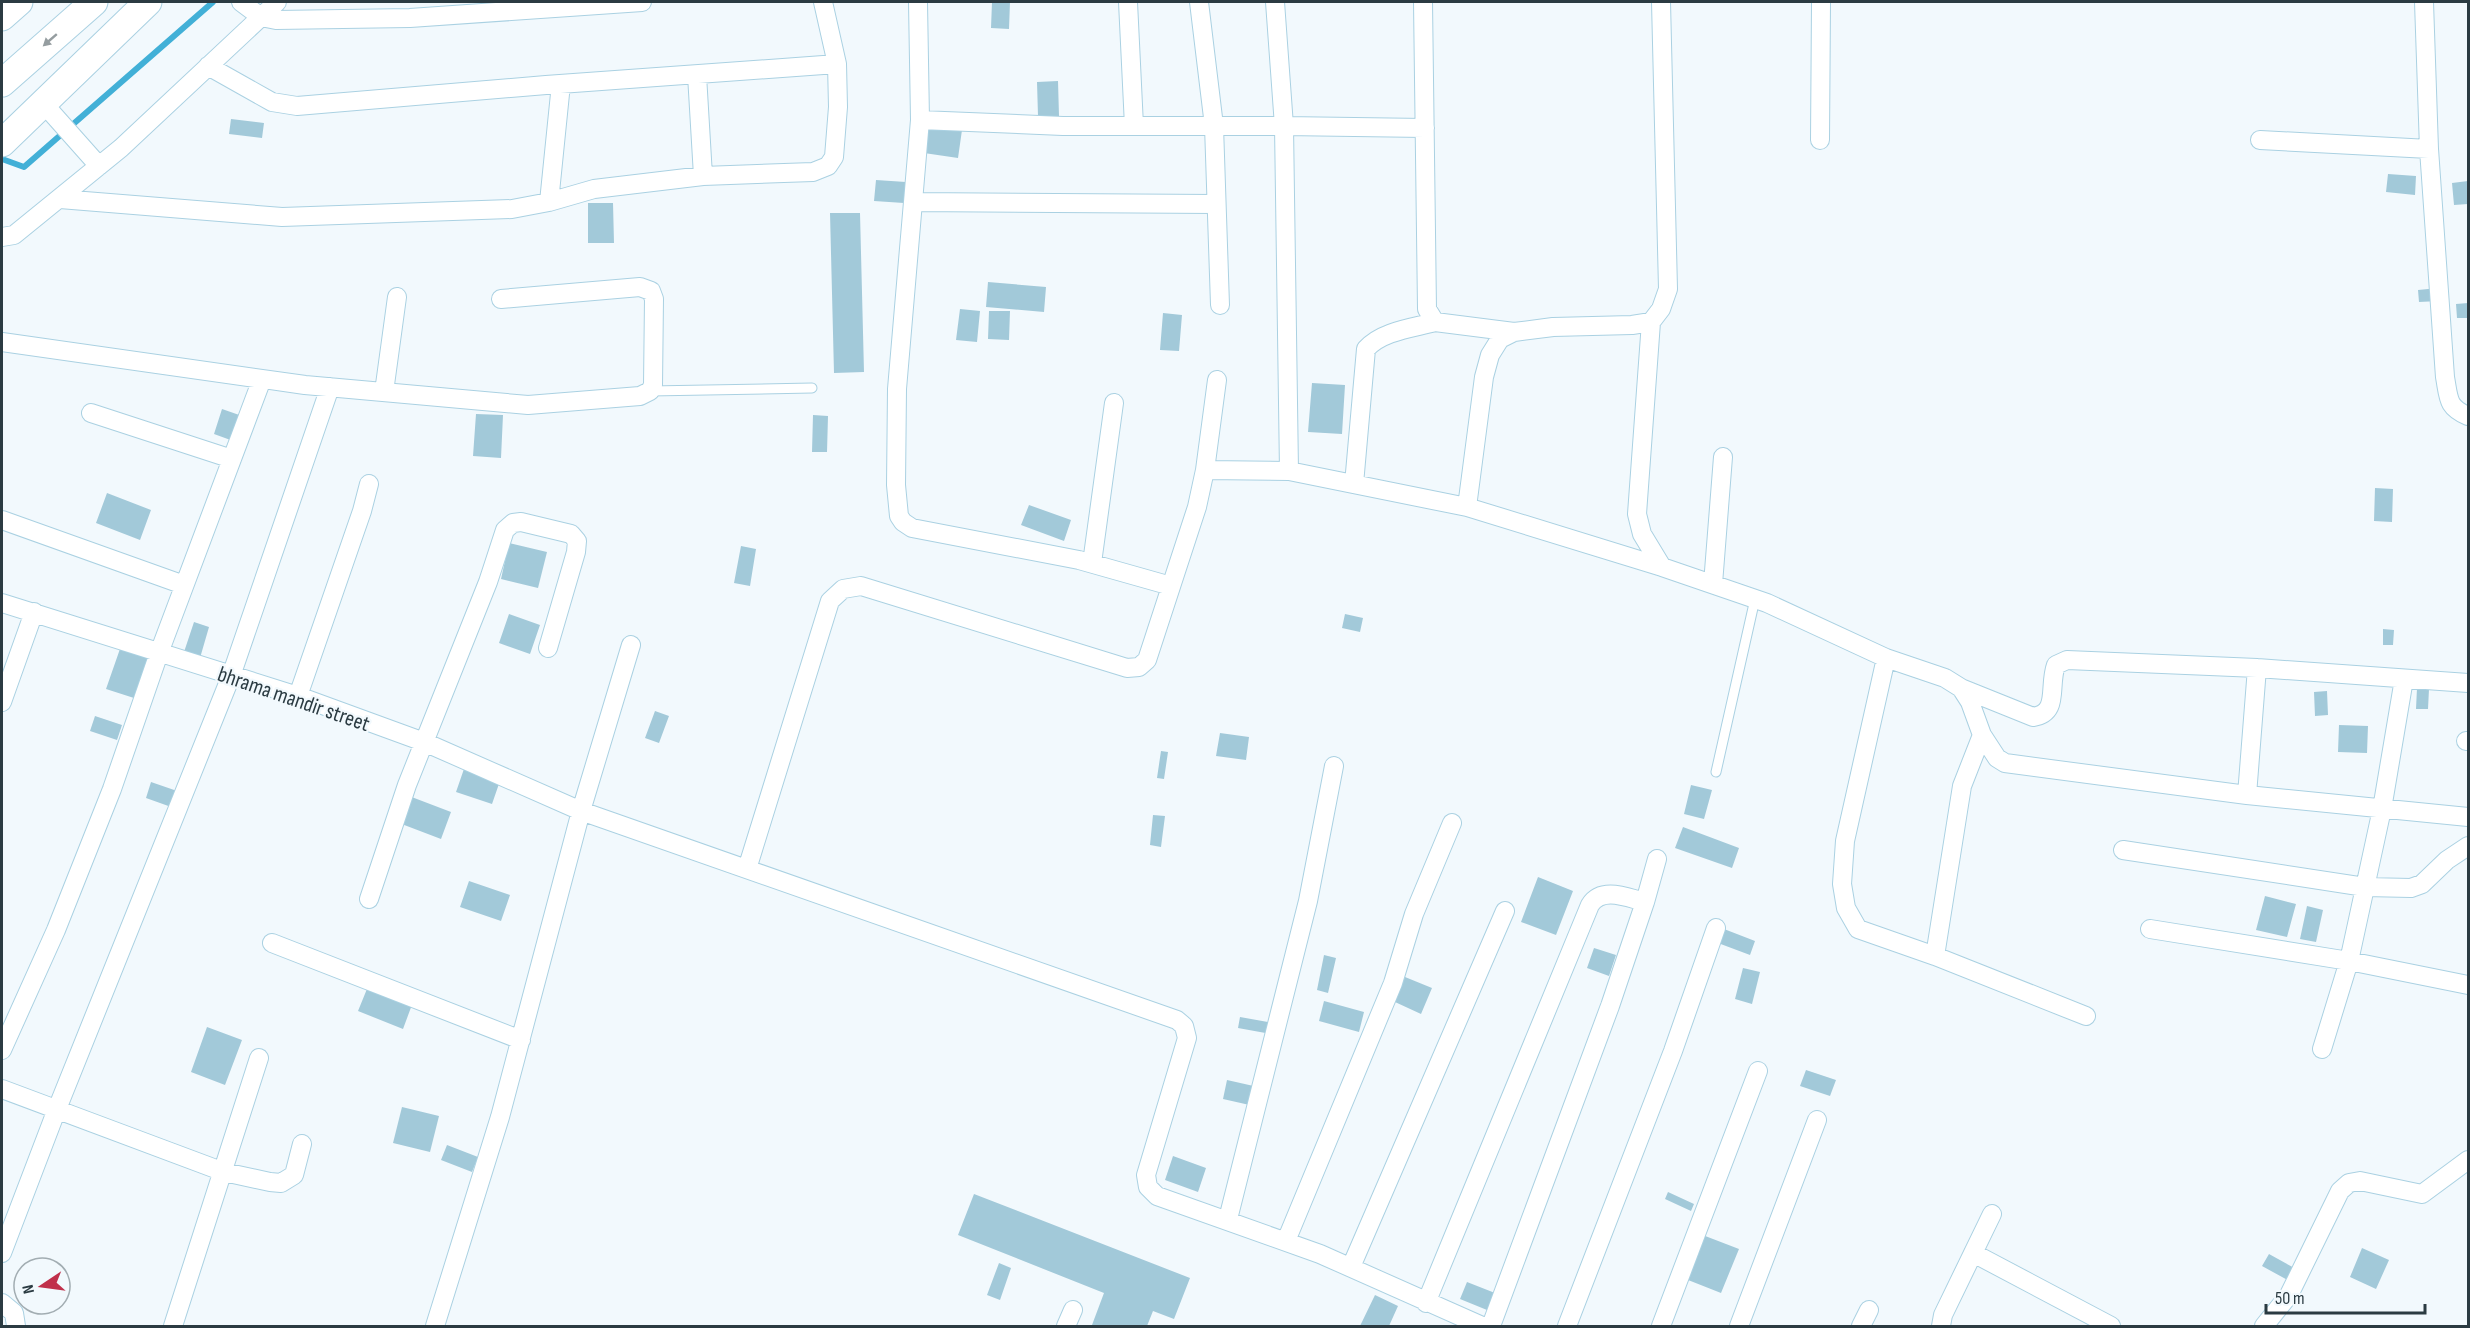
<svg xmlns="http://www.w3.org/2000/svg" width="2470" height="1328" font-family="'Sofia Sans Condensed',sans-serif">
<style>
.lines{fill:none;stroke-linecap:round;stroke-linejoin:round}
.stream{stroke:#42b0d7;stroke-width:6}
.building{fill:#a2c9d9}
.lane-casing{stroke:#aad1e2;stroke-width:11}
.street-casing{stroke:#aad1e2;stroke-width:20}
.secondary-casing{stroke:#aad1e2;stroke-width:29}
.lane{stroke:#fff;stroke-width:9}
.street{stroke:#fff;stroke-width:18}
.secondary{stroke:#fff;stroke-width:27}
.oneway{fill:#959da0}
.labels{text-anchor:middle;stroke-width:4.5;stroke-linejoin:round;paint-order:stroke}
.street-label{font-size:22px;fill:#2b3b42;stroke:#f2f9fd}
</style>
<rect width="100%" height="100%" fill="#f2f9fd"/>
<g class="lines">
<path class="stream" d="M2 159 24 167 213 2"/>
</g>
<path class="building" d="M992 2H1010L1009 29 991 28Z
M1058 81 1059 116H1038L1037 82Z
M231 119 264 123 262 138 229 134Z
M928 125 962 130 958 158 924 153Z
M2388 174 2416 176 2415 195 2386 192Z
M876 180 906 182 904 203 874 201Z
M2468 181V204L2454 205 2452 183Z
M588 203H613L614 243H588Z
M830 213H860L864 372 834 373Z
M988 282 1046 287 1044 312 986 307Z
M2438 288 2439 301 2419 302 2418 290Z
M2468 303V318H2457L2456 304Z
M960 309 980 311 977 342 956 340Z
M989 311H1010L1009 340 988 339Z
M1163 313 1182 315 1179 351 1160 350Z
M1312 383 1345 385 1342 434 1308 432Z
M222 409 245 417 236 442 214 434Z
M476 414 503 415 501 458 473 456Z
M813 415 828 416 827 452H812Z
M2375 488 2393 489 2392 522 2374 521Z
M107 493 151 510 140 540 96 523Z
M1029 505 1071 520 1064 541 1021 525Z
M509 543 547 552 538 588 501 579Z
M741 546 756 549 750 586 734 583Z
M509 614 540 625 530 654 499 643Z
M1345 614 1363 618 1360 632 1342 628Z
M194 622 209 627 200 658 184 652Z
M2383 629 2394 630 2393 645H2383Z
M121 646 149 656 134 698 106 689Z
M2417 688 2429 689 2428 709H2416Z
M2327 691 2328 715 2315 716 2314 692Z
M655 711 669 716 659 743 645 738Z
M95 716 122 725 117 740 90 731Z
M2339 725 2368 726 2367 753 2338 752Z
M1220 733 1249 737 1246 760 1216 756Z
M1161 751 1168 752 1164 779 1157 778Z
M465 766 501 778 492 804 456 792Z
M151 782 180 792 174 808 146 798Z
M1691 785 1712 790 1704 819 1684 814Z
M409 796 451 812 441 839 399 823Z
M1153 815 1165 816 1161 847 1150 845Z
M1683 827 1739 848 1732 868 1675 848Z
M1538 877 1573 891 1556 935 1521 922Z
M469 881 510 895 501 921 460 907Z
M2265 896 2296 904 2287 937 2256 930Z
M2307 906 2323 910 2316 942 2300 939Z
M1724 929 1755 941 1750 955 1718 943Z
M1594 948 1616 955 1609 976 1587 968Z
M1324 955 1336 958 1328 993 1317 990Z
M1743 968 1760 972 1752 1004 1735 999Z
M1405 977 1432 988 1421 1014 1395 1002Z
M369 984 413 1002 403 1029 358 1011Z
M1324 1001 1364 1012 1359 1032 1319 1021Z
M1240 1017 1273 1023 1271 1034 1238 1028Z
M207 1027 242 1040 225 1085 191 1072Z
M1806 1070 1836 1080 1830 1096 1800 1086Z
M1227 1080 1258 1087 1254 1106 1223 1099Z
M402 1107 439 1116 430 1152 393 1143Z
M447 1145 478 1157 472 1172 441 1160Z
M1173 1156 1206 1168 1198 1192 1165 1180Z
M1668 1192 1694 1204 1691 1211 1665 1199Z
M974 1194 1190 1278 1174 1319 1153 1311 1147 1326 1092 1325 1104 1293 958 1235Z
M1700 1234 1739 1249 1721 1293 1683 1278Z
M2362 1248 2389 1260 2376 1289 2350 1277Z
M2269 1254 2298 1270 2291 1282 2262 1266Z
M999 1263 1011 1268 1000 1300 987 1295Z
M1467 1282 1495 1293 1487 1310 1460 1299Z
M1375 1295 1398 1306 1389 1326H1360Z"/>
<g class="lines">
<g class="lane-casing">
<path id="lane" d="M650 391 812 388
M1716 772 1755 599"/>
</g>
<g class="street-casing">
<path id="street" d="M241 2 261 17 276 20 410 18 642 2
M918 2 920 120 897 389 896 485 899 516 903 522 912 528 1079 560 1171 586
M1128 2 1134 126
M1199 2 1214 126 1220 305
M1275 2 1284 126 1289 471
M1423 2 1427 309 1435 322 1514 332
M2424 2 2429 149 2445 377C2449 399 2447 407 2468 416
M208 66 272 102 297 106 546 85 837 64
M697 75 703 176
M43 103 99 166
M920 120 1063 126H1284L1425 128
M1820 140 1821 2
M2260 140 2429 149
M60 199 282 217 512 209 549 202 594 189 703 176 813 172 828 166 834 157 838 107 837 64 823 2
M549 202 561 84
M913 202 1215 204
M2 237 14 235 121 148 277 2
M1651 322 1637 514 1642 534 1662 567
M2 342 305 385 528 405 640 396 650 391 653 385 654 299 651 291 640 287 501 299
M384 392 397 297
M91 413 232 459
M1205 470 1289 471 1467 507 1662 567 1767 603 1886 658 1945 678 1961 688 1970 702 1982 735 1997 758 2005 763 2247 795 2468 817
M1354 484 1366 349C1382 331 1413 328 1435 322
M1467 507 1484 377 1490 355 1500 339 1514 332 1553 327 1632 325 1651 322 1661 309 1668 289 1661 2
M2 520 184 585
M1092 563 1114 403
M1713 584 1723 457
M2 603 298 696 424 742 581 811 1177 1020 1184 1026 1187 1038 1146 1175 1148 1187 1157 1196 1320 1254 1482 1326
M1886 658 1845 841 1842 884 1846 908 1858 929 1935 956 2086 1016
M1961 688 2033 717C2060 713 2048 687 2056 665L2067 660 2257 668 2468 683
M298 696 362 511 369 484
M2 702 34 612
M2466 741H2468
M2247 795 2257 668
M2123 850 2365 887 2411 888 2422 884 2447 860 2468 846
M747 869 830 601 843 589 861 586 1127 668 1139 667 1147 660 1197 507 1205 470 1217 380
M369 899 407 785 488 582 505 530 513 523 521 522 571 534 577 541 576 552 548 648
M2150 929 2349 961 2468 985
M272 943 521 1040
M1935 956 1962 786 1982 735
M2322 1049 2349 961 2382 809 2404 679
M2 1050 56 930 112 789 159 653 262 379
M2 1089 224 1172 270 1182 281 1183 294 1175 302 1144
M1228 1219 1308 901 1334 766
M1286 1241 1393 983 1414 914 1452 823
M2 1253 57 1109 231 676 330 387
M1973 1253 2111 1326
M1351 1267 1505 911
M2 1303 14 1313 16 1326
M1426 1303 1590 905C1602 886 1628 898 1645 902
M173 1326 259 1058
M435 1326 500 1117 581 811 631 645
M1066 1326 1073 1310
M1491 1326 1610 1006 1645 902 1657 859
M1567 1326 1673 1051 1716 928
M1661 1326 1758 1071
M1739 1326 1817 1120
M1861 1326 1869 1310
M1941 1326 1943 1315 1992 1214
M2264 1326 2289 1295 2340 1191 2349 1183 2360 1181 2422 1194 2468 1160"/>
</g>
<g class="secondary-casing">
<path id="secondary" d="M2 17 19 2
M2 83 94 2
M2 143 148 2"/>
</g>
<use href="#lane" class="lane"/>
<use href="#street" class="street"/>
<use href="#secondary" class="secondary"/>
</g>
<defs><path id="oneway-solid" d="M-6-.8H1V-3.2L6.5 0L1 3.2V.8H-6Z" transform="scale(1.5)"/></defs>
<use class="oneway" href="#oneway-solid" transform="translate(50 40) rotate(139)"/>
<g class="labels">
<g class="street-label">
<text transform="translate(294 698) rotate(19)" y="8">bhrama mandir street</text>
</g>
</g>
<rect width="2470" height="1328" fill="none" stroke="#2b3b42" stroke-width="6"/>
<g transform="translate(42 1286) rotate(257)"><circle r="28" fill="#f2f9fd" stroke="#a2adb2" stroke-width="1.5"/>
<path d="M0-4.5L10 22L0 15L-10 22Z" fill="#c0304b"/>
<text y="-9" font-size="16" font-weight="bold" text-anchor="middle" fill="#2b3b42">N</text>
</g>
<path d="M2266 1304v9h159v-9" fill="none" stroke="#2b3b42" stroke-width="3"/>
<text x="2275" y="1304" font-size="18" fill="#2b3b42" stroke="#f2f9fd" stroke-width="4.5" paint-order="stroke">50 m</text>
</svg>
